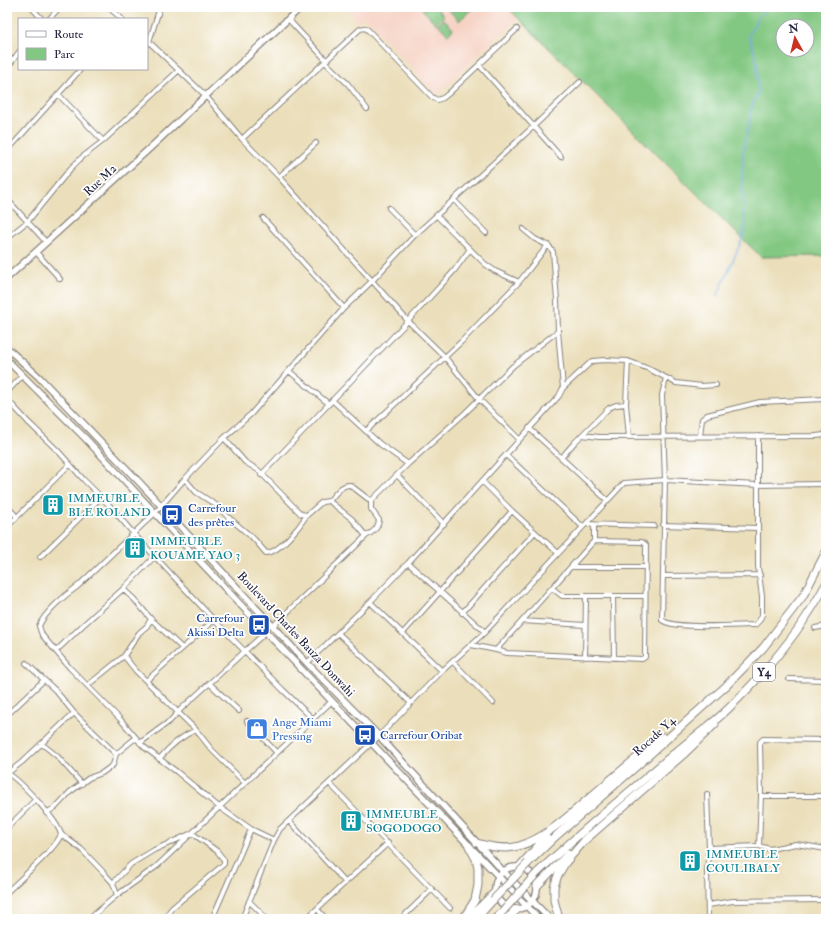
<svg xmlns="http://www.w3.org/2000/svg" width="833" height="926" font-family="'IM FELL Double Pica',serif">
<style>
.built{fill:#f6d2c3}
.green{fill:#83c882;stroke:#52755e;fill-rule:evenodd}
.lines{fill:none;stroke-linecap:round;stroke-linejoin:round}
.stream{stroke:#7baae5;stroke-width:1.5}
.street-casing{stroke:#86807b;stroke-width:6}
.secondary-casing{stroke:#86807b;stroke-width:8}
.highway-casing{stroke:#86807b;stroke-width:9}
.street{stroke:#fff;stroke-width:4}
.secondary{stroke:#fff;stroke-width:5.5}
.highway{stroke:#fff;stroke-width:7}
.highway-bridge-casing{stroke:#86807b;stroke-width:9;stroke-linecap:butt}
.highway-bridge{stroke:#fff;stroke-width:7}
.labels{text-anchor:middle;stroke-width:3.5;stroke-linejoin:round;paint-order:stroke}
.shield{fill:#fff;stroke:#646476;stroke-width:1}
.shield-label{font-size:11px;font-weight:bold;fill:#22223b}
.street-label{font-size:12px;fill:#22223b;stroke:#fff}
.culture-label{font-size:12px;fill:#0d838f;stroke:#fff;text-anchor:start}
.transit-label{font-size:12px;fill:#164399;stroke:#fff;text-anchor:start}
.shop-label{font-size:12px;fill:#366cbe;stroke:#fff;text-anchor:start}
</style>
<rect width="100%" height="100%" fill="#fff"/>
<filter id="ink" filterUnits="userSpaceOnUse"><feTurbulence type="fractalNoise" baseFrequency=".025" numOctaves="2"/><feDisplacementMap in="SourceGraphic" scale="8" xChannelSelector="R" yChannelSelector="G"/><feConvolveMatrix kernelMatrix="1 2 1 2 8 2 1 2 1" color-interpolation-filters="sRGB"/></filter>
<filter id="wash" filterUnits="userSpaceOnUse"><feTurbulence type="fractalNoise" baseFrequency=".012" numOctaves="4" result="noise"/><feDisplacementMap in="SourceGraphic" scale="16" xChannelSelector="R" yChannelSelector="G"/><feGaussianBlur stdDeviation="0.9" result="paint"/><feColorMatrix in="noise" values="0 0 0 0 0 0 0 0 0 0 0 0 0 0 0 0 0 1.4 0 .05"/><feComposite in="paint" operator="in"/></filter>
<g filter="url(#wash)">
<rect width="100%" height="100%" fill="#ebdfbb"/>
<path class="built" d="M345 7H531L470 63 437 96 364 17 358 22Z"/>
<path class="green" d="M425 7H436L444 16 436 24 422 9Z
M446 7H474L459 21Z
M507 7H826V256L761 257ZM783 26H807V50H783Z
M444 19 453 29 448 35 438 24Z"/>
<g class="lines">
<path class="stream" d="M717 297 741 242 745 227 742 183 743 153 752 106 758 92 757 62 749 35 758 17 769 7"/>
</g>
</g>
<g filter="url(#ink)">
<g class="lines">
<g class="street-casing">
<path id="street" d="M31 7 42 19
M108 7 122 19
M49 19 60 7
M288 19 326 60
M147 40 205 95 242 139 279 177 408 321 444 356 479 399 519 439
M149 42 160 7
M7 55 12 60
M325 62 348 84 367 109
M479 65 561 157
M7 68 19 52
M58 94 103 141
M242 139 360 29 365 28 368 30 432 97 437 100 443 98 448 94 517 29
M7 151 81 69
M279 177 316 143
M7 199 46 242
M454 200 486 233
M389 208 415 235
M437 216 485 264 495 271 519 282 548 245
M263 218 344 308
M7 238 28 221 71 168 81 158 103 141 179 70
M36 252 60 279
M628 361 626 404 629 437
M289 371 329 404
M666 378 662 395 665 480 662 620C673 630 738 625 755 625L759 621 762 615V596L758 567V436
M563 388 592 361 605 360 628 361 649 369 676 383 702 386 716 385
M7 392 23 375
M7 399 28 422 59 452 84 480 110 506 133 533 214 620 283 690 313 719
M332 400 380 444 408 464
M529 428 607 500
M366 431 461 342 519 282
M582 435 599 437 816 436 824 435 826 432
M700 436 702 419 707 415 760 402 824 399 826 416
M224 438 245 462 258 470 301 514 307 515 322 502 329 501 352 519 366 536
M506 455 583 527
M561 458 575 442 609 408 616 405 626 404
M261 475 408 321 454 271 470 249
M397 475 444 524
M185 479 196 492 216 505 227 516 254 539 266 553C279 553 300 526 307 515
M482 481 512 511 558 553
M329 501C335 495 341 484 350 485L371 501
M7 506 17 517
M586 524 654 526
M663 525 758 528
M7 527 70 464
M40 557 101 497
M408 563 485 632
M571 567H645
M663 576 760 575
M552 588 562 596H645
M123 589 134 599 151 619 182 648
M613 596 614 658
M370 602 442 671
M462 613 535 532
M522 621 585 625
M273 626 366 536C374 531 378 529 379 520L371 509V501L408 464 465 413 513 366 558 331
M815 628 826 626
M338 633 411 703
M403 633 512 511
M471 645 496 650 507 653 642 659 645 657 646 545 642 542 594 541
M496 650 594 541V524
M56 651 82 626 123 589 155 556
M124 656 136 671 196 730
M585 657 586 596
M453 662 493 703
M26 663 56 691 74 713 116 754 133 740 137 739
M307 663 370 602 408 563 559 396 563 388 558 331 557 300 553 252 549 246 535 239 523 229
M789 679 826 680
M146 681 214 620
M209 683 239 711
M88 685 124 656 139 633 147 626 151 619
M7 715 44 680
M247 721 277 753
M826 740 763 739 760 742 761 796H826
M140 743 170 721 181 709 266 632
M42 744 57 756 82 784
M159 759C170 746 181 736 196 730L212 750 245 783
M7 773C21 781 56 819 61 834 58 847 18 881 7 892
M8 773 22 762 74 713
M329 783 450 908
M707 794 709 848 707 871 708 919
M46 813 56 807 70 792 89 778 102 773 113 765 116 754
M289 821 345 882
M7 828 35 800
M61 834 81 849 104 873 113 883 117 895
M274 840 251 829 219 807 177 772 144 747 120 719 70 668 42 635 39 626C45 612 65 595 78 586L155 513 182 482 224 438 251 414 344 308 372 281 415 235 534 126 580 82
M759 846 761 796
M709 848 759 846 770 849 796 844 826 849
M113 883 131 864 154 850 192 833 217 851 224 860V864L172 908 168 913 169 919
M249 901 267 919
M708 905 733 901 826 900
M317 909 326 919
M89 919 117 895 157 866 332 701
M212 919 251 829
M242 919 274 840 280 829 379 736 442 671 485 632 624 483 665 480 757 485 821 484
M306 919 388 843
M401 919 432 889"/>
</g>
<g class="secondary-casing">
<path id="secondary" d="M7 278 150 148 301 7
M7 348 39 377 141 484 307 663 379 736 503 871 550 919
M7 360 86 439 266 632 539 919
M495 888a21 21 0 1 1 42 0a21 21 0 1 1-42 0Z"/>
</g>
<g class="highway-casing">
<path id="highway" d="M477 843C491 847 505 850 519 846 546 838 567 817 587 800 612 778 637 757 663 737
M528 863 556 836 639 764 726 686 763 648 803 596 826 552
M519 867 546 837
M537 873C581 831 629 792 676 752 693 737 713 724 729 708 767 671 801 631 826 584
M537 886 568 854
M463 919 475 900 478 885V868L476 859 469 846
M468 919 495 892
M476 919 493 900
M495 919 504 910
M506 919 518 909
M559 919 554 900V887L558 875 566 862 585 840 685 753 715 724"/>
</g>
<use href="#street" class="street"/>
<use href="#secondary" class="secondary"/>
<use href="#highway" class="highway"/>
<g class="highway-bridge-casing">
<path id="highway-bridge" d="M493 900 528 863
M504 910 537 873"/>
</g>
<use href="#highway-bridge" class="highway-bridge"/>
</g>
</g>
<defs>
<g id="building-square" transform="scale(1.15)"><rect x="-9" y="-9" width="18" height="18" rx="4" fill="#0f9aa8" stroke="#fff"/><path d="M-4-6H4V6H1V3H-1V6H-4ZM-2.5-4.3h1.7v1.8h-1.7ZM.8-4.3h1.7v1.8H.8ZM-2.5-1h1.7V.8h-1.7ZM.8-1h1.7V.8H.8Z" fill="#fff"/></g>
<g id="bus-square" transform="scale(1.15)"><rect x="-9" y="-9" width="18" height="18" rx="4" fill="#1a4fb4" stroke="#fff"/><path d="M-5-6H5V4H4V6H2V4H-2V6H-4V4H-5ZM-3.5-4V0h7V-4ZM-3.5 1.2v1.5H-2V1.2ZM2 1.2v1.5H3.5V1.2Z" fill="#fff"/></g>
<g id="shop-square" transform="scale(1.15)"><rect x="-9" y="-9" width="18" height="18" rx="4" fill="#3f7fe0" stroke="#fff"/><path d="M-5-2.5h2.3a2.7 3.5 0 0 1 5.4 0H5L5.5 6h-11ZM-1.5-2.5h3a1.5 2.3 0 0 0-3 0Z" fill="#fff"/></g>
</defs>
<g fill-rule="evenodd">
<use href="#building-square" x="53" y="505"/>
<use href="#bus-square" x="172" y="515"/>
<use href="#building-square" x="135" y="548"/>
<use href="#bus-square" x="259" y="625"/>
<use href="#shop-square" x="257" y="729"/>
<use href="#bus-square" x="365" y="735"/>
<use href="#building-square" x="351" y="821"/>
<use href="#building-square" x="690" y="861"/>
</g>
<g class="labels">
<rect class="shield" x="753" y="663" width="22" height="18" rx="3"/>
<g class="shield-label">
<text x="764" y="676">Y4</text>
</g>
<g class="street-label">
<text transform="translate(100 180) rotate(-43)" y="4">Rue M2</text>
<text transform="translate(296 634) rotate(47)" y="4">Boulevard Charles Bauza Donwahi</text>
<text transform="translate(654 736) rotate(-42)" y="4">Rocade Y4</text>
</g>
<g class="culture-label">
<text x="68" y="502">IMMEUBLE<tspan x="68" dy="14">BLE ROLAND</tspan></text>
<text x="150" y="545">IMMEUBLE<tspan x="150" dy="14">KOUAME YAO 3</tspan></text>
<text x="366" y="818">IMMEUBLE<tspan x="366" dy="14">SOGODOGO</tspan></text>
<text x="706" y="858">IMMEUBLE<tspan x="706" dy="14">COULIBALY</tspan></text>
</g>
<g class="transit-label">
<text x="188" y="512">Carrefour<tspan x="188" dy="14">des prêtes</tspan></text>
<text x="244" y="622" text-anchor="end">Carrefour<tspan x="244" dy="14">Akissi Delta</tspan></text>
<text x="380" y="739">Carrefour Oribat</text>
</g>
<g class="shop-label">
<text x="272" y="726">Ange Miami<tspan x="272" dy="14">Pressing</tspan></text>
</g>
</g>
<rect width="833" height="926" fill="none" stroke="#fff" stroke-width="24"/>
<rect x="18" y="18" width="130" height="52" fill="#ffffff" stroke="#a7a7b1"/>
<rect x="26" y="31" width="20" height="6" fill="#ffffff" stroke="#a7a7b1"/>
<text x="54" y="38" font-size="12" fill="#22223b">Route</text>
<rect x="26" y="48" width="20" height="12" fill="#83c882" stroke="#a7a7b1"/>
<text x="54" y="58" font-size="12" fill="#22223b">Parc</text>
<g transform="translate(795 38) rotate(352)"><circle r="19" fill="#ffffff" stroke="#a7a7b1"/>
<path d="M0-3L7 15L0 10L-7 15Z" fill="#c8321e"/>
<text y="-6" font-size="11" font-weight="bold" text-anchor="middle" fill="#22223b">N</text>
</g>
</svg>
